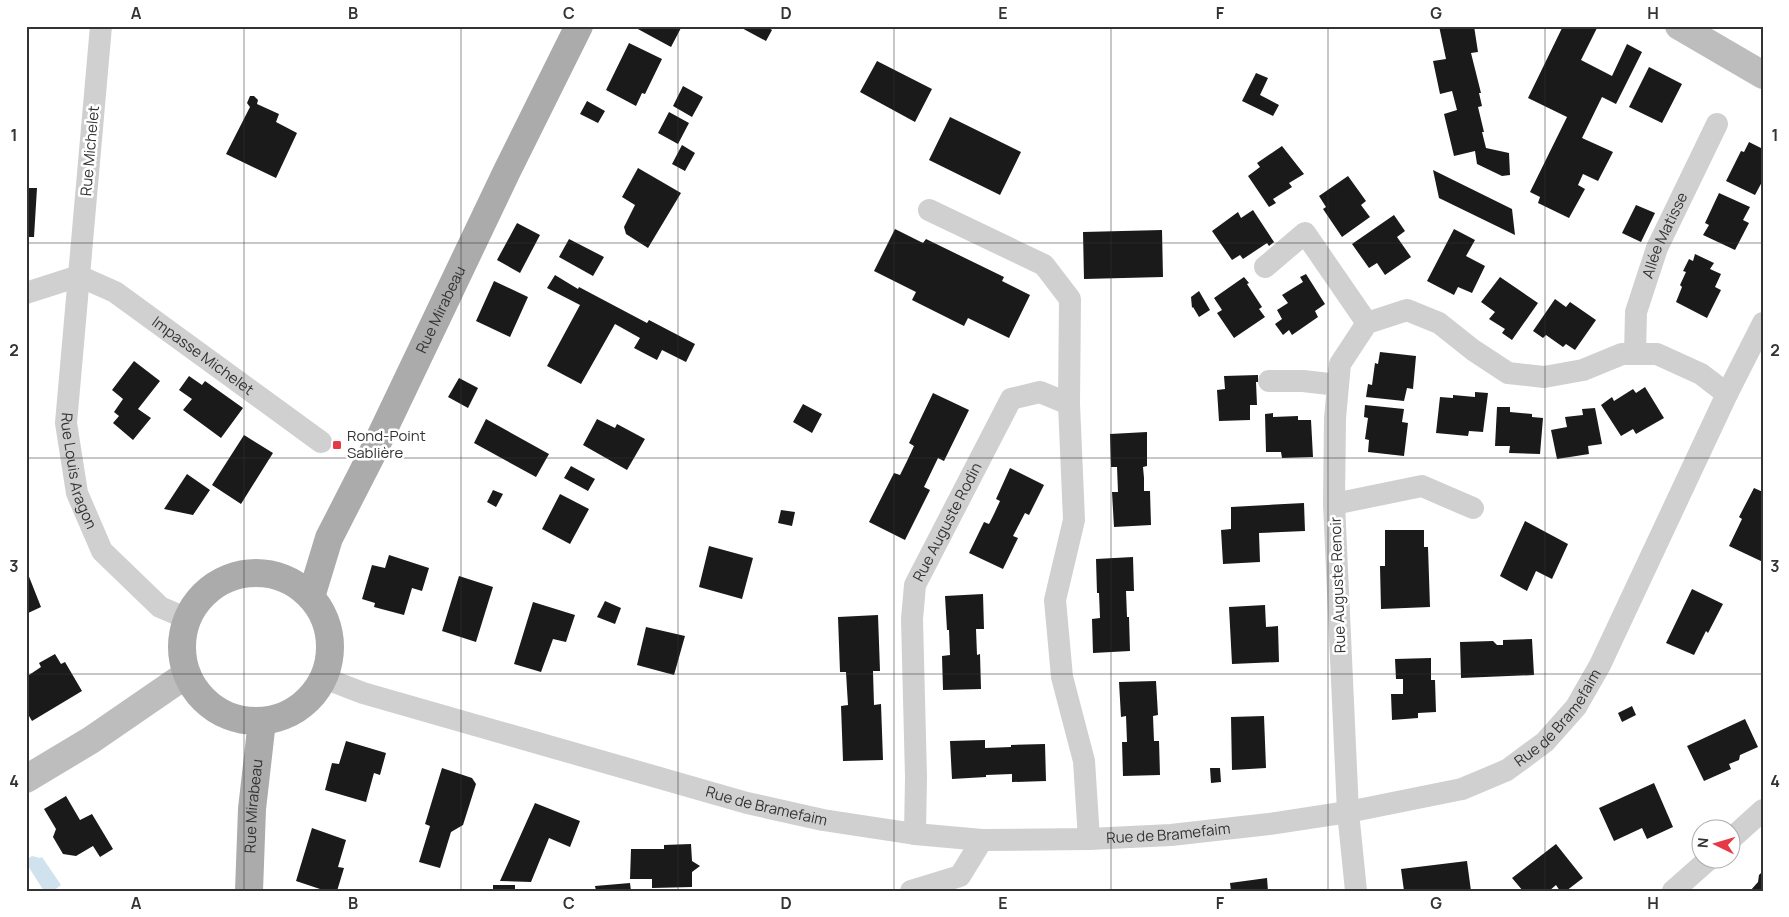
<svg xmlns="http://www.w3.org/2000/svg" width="1789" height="917" font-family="Manrope,sans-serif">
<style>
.water{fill:#cfe2ee}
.building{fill:#1a1a1a}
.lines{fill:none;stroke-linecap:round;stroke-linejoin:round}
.street{stroke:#d0d0d0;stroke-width:22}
.secondary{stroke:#bdbdbd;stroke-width:28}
.primary{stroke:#ababab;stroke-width:28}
.grid{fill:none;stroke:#333;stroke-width:1;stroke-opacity:0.55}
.poi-dot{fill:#e63946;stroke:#fff;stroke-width:2}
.labels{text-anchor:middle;stroke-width:5;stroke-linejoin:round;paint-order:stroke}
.street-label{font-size:15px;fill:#333;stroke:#fff}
.poi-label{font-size:15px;fill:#333;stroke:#fff;text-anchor:start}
.neatline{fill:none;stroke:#333;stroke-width:2}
.grid-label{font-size:16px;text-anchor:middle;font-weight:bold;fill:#333}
</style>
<rect width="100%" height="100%" fill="#fff"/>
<path class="water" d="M32 856 40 858 42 857 61 885 53 891H44L26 863V860Z"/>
<path class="building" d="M637 26H682L671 47 636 28Z
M738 26H766L772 30 766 41Z
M1439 26H1474L1478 52 1471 53 1481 93H1479L1482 106 1478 107 1484 132H1482L1486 148 1509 153 1510 175 1502 176 1477 164 1475 151 1454 156 1444 114 1457 110 1452 91 1440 94 1433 61 1446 59Z
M1563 26H1598L1581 60 1612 76 1627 44 1642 52 1616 104 1602 97 1582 138 1613 152 1598 181 1583 174 1578 185 1585 189 1569 218 1538 203 1540 197 1530 192 1567 117 1528 98Z
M629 43 662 59 645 94 642 93 636 106 606 90Z
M877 61 932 89 915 122 860 92Z
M1649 67 1682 84 1662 123 1629 107Z
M1256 73 1268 78 1260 95 1279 105 1273 116 1242 101Z
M683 86 703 97 692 117 673 106Z
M250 96H254L258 100 257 104 279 114 276 122 297 133 276 178 226 154 250 107 247 103Z
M587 101 605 111 598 123 580 114Z
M669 112 689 123 678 144 658 133Z
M950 117 1021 152 1000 195 929 160Z
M1749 142 1763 149V180L1755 195 1726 181 1741 151 1744 152Z
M682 145 695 153 685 171 672 164Z
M1282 146 1304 174 1289 183 1292 187 1273 199 1276 203 1269 207 1248 176 1260 167 1257 163Z
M638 168 681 193 648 248 626 234 624 227 635 205 622 197Z
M1433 170 1512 209 1515 235 1439 198Z
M1348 176 1366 201 1361 205 1370 217 1342 237 1323 209 1326 207 1319 196Z
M26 188H37L34 237H26Z
M1719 193 1750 207 1743 220 1749 223 1735 250 1703 235 1709 225 1705 223Z
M1636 205 1655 213 1641 242 1622 233Z
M1253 210 1274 242 1269 246 1267 243 1243 259 1240 255 1232 260 1212 231 1238 212 1241 218Z
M1394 215 1405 231 1397 237 1411 257 1385 275 1377 263 1369 268 1352 244Z
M517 223 540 235 520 273 497 260Z
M895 229 923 243 926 239 1004 277 1002 281 1030 295 1009 338 968 318 964 326 912 300 916 292 874 271Z
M1454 229 1475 240 1466 256 1485 266 1472 293 1458 287 1454 295 1427 281Z
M1162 230 1163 277 1084 279 1083 232Z
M569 239 604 257 593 276 559 257Z
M1695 254 1714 263 1710 269 1721 274 1715 287 1721 290 1707 318 1676 302 1682 287 1680 285 1686 272 1683 271 1689 259 1693 261Z
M1306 274 1325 304 1315 311 1318 317 1292 335 1289 330 1283 335 1275 324 1282 319 1277 310 1288 303 1282 295 1303 282 1300 277Z
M555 275 578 289 579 287 647 323 649 320 695 344 686 362 662 350 657 360 634 348 640 338 615 324 581 384 547 366 580 305 547 288Z
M1244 277 1249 283 1247 284 1262 307 1259 309 1265 317 1234 338 1217 313 1222 310 1214 298Z
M1500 277 1538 303 1512 340 1502 333 1505 329 1489 319 1495 312 1481 302Z
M494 281 528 297 510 337 476 321Z
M1199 291 1210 310 1199 317 1193 307 1192 308 1191 297Z
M1555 299 1566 307 1570 302 1596 320 1575 350 1566 344 1563 347 1546 335 1543 338 1533 331Z
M1380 352 1416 356 1413 389 1407 388 1404 401 1366 397 1368 384 1372 385 1375 363 1378 364Z
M134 361 160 381 138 409 151 418 133 440 113 423 119 416 114 412 123 399 112 390Z
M1258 375V382H1256L1257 405H1250V420L1219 421 1217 390 1225 389 1224 376Z
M189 376 202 385 205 381 243 408 221 438 183 410 192 399 179 390Z
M459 378 478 388 468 408 448 397Z
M1645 387 1664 418 1636 434 1633 429 1621 436 1601 405 1612 397 1614 401 1633 389 1636 393Z
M1475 392 1488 393 1483 432 1469 431 1468 436 1436 433 1440 397 1453 398V395L1475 397Z
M933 393 969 410 944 461 938 458 924 487 930 490 905 540 869 522 894 473 900 475 907 461 914 446 909 443Z
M803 404 822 414 812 433 793 422Z
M1365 405 1404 409 1402 422 1408 423 1404 456 1368 452 1369 440 1365 439 1368 418 1364 417Z
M1497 407H1510V412L1532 414V417L1543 418 1540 454 1509 453 1510 446H1495Z
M1595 408 1602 444 1588 446 1589 454 1557 459 1551 430 1567 427 1565 417 1583 415 1582 409Z
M1273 413V417L1298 416V420H1311L1313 457 1282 458 1281 452H1266L1265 414Z
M486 419 549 454 536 477 474 443Z
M597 419 615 428 617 424 645 439 627 470 583 445Z
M1147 432V466L1143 467 1144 478V491H1150L1151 525 1114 527 1112 492H1118L1117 467H1111L1110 434Z
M244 435 273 453 241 504 212 485Z
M571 466 595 479 588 491 564 478Z
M1010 468 1044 485 1029 515 1025 513 1013 536 1018 538 1003 569 969 553 984 522 989 524 994 514 1000 501 996 499Z
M187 474 210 490 193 515 164 509Z
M1754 488 1763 492V562L1729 546 1742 519 1739 517Z
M493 490 503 494 496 507 487 502Z
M560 494 589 509 570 544 542 529Z
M1304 503 1305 531 1259 533 1260 562 1223 564 1221 530 1231 529V507Z
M781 510 795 512 792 526 778 523Z
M1525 521 1568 544 1552 579 1536 571 1527 591 1500 576Z
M1385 530H1424V547H1428L1430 607 1381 609 1380 566H1385Z
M709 546 753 558 742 599 699 587Z
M389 555 429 568 422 591 412 588 404 615 374 607 375 603 362 599 372 565 385 568Z
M1133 557 1134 591H1126L1127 617H1129L1130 651 1093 653 1092 619 1100 618 1099 593H1097L1096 559Z
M26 569 41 607 26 614Z
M459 576 493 587 476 642 442 631Z
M1692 589 1723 604 1708 633 1706 631 1694 655 1666 643Z
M983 594 984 629H976L977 655 980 654 981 689 943 690 942 656 950 655 949 630H947L945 596Z
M605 601 621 608 615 624 597 617Z
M533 602 575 615 566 642 553 639 541 672 514 664Z
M1265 605 1266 627 1278 626 1279 662 1232 664 1229 607Z
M878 615 880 671H873L874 705 881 704 883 760 843 761 841 706 848 705 847 689 846 672H840L838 617Z
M646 627 685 636 674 675 637 665Z
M1532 639 1534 675 1461 678 1460 642 1493 641 1497 645H1503V640Z
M55 654 61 664 65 662 82 691 32 721 26 711V677L41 667 39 663Z
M1431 658V680H1435L1436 712 1418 713V718L1392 720 1391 694H1403V679H1396L1395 659Z
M1156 681 1158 715 1153 716 1154 741H1159L1160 775 1123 776 1122 742H1127L1126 716 1121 717 1119 682Z
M1632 706 1636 715 1622 722 1618 713Z
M1264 716 1266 768 1232 770 1231 717Z
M1745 719 1758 747 1740 755 1739 760 1729 764 1731 769 1704 781 1687 746Z
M985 740V748L1011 747V745L1045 744 1046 781 1012 782V774L986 775V777L952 779 950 741Z
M346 741 386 753 380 775 374 773 366 802 325 790 332 763 339 764Z
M442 768 472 778 476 784 463 825 451 832 440 868 419 862 430 826 425 824Z
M1210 768H1220L1221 782 1211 783Z
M1654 783 1673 827 1647 839 1642 828 1614 841 1599 808Z
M66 796 80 820 92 814 113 849 100 857 93 846 76 856 63 854 53 837 56 829 44 809Z
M535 803 580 821 570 847 549 838 531 882 500 881Z
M312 828 346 840 338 867 344 868 337 891H326L296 881Z
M691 844 692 861 700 866 692 872V887L652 888V879H630L631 849H664V845Z
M1556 844 1583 878 1566 891H1560L1556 885 1549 891H1523L1512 878Z
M1467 861 1471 891H1404L1401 869Z
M1763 871V891H1750L1758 882 1759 875Z
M1267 878 1268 891H1231L1230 883Z
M630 883 631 891H596L595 886Z
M493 885H515V891H493Z"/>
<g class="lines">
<g class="street">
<path id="s1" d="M101 26 66 423 77 493 102 551 160 607 188 619"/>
<path d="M929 210 1044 265 1070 299 1069 404 1074 520 1055 600 1062 677 1084 761 1089 839"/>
<path d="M1265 267 1305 233 1367 323"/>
<path id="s2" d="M79 276 115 292 321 442"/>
<path d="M26 293 79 276"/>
<path id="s3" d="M1635 354 1636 312 1657 248 1717 124"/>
<path d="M1269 381H1303L1338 385"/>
<path d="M1334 504 1422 486 1473 508"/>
<path id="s4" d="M324 678 363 693 747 803 823 820 915 834 982 840 1089 839 1171 835 1269 824 1348 812 1462 789 1507 770 1545 742 1576 707 1600 665 1727 394 1763 323"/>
<path id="s5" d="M915 834 916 777 912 619 915 585 1011 399 1040 392 1069 404"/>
<path d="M1732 838 1763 810"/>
<path d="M911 891 960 876 982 840"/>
<path d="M1356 891 1348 812 1334 504 1335 418 1340 364 1367 323 1407 310 1439 323 1473 350 1508 373 1544 377 1583 370 1622 354H1657L1701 374 1727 394"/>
<path d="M1673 891 1708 860"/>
</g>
<path class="secondary" d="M1679 26 1763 75
M26 779 91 740 187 674"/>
<g class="primary">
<circle cx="256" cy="647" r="74"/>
<path id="s6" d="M311 597 329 538 372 454 507 171 579 26"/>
<path id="s7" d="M249 891 252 809 262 721"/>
</g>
</g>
<path class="grid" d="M244 26V891M461 26V891M678 26V891M894 26V891M1111 26V891M1328 26V891M1545 26V891M26 243H1763M26 458H1763M26 674H1763"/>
<rect class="poi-dot" x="332" y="440" width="10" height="10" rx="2.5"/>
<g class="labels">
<g class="street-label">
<text transform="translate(90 151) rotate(-85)" y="5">Rue Michelet</text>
<text dy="5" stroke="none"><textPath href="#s3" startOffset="124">Allée Matisse</textPath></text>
<text dy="5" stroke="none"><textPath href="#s6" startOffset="316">Rue Mirabeau</textPath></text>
<text dy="5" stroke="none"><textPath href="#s2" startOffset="148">Impasse Michelet</textPath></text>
<text dy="5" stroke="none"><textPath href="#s1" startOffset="448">Rue Louis Aragon</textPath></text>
<text dy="5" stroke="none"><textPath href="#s5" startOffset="320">Rue Auguste Rodin</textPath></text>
<text transform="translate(1338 585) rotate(-92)" y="5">Rue Auguste Renoir</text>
<text dy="5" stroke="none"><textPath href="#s4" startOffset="1286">Rue de Bramefaim</textPath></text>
<text dy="5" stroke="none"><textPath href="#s7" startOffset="85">Rue Mirabeau</textPath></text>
<text dy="5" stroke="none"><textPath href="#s4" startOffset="461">Rue de Bramefaim</textPath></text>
<text dy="5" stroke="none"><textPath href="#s4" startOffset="866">Rue de Bramefaim</textPath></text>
</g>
<g class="poi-label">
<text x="347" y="441">Rond-Point<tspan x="347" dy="17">Sablière</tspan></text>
</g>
</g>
<rect width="1789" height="917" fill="none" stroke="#ffffff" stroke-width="55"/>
<g transform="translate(1716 844) rotate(275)"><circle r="24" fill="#ffffff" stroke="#adadad"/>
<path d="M0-4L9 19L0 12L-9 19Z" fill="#e63946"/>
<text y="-8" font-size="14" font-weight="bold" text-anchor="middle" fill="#333333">N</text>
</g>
<rect x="28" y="28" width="1734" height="862" class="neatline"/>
<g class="grid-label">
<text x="136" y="19">A</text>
<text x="353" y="19">B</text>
<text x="569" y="19">C</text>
<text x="786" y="19">D</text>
<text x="1003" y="19">E</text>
<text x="1220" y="19">F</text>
<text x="1436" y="19">G</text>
<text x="1653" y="19">H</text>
<text x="14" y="141">1</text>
<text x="1775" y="141">1</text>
<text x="14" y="356">2</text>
<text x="1775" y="356">2</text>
<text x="14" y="572">3</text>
<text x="1775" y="572">3</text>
<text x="14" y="787">4</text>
<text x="1775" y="787">4</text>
<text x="136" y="909">A</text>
<text x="353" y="909">B</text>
<text x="569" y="909">C</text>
<text x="786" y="909">D</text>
<text x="1003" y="909">E</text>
<text x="1220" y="909">F</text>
<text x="1436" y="909">G</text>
<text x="1653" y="909">H</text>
</g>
</svg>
